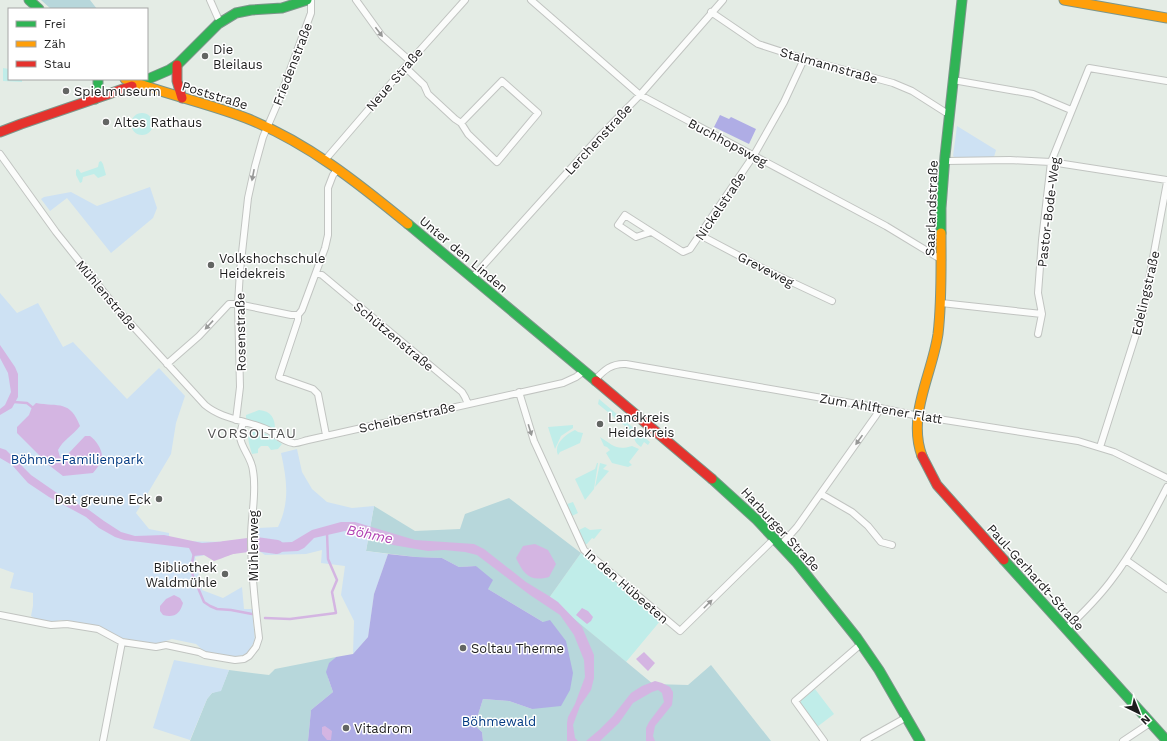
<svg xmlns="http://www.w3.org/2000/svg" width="1167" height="741" font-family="'Work Sans',sans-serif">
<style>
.grass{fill:#c0ede9}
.forest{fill:#b7d7db}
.park{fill:#cde1f3}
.pitch{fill:#afade5}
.water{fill:#d4b5e2}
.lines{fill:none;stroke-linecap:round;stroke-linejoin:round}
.stream{stroke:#d4b5e2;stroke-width:2.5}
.river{stroke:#d4b5e2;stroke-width:14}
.street-casing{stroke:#c1c4c1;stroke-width:8}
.fast-casing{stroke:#7c968a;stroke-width:11}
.slow-casing{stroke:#7c968a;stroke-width:11}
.jam-casing{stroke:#7c968a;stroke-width:11}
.street{stroke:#fbfcfb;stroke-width:6}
.fast{stroke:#30b455;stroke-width:9}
.slow{stroke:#ff9f0a;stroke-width:9}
.jam{stroke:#e5322d;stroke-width:9}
.oneway{fill:#979897}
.poi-dot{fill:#636563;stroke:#fff;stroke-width:1.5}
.labels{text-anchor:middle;stroke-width:3;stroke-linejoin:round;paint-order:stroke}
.poi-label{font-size:13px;fill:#1d1d1d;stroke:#fff;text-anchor:start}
.street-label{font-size:13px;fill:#1d1d1d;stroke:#fff}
.park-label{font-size:13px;fill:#033b83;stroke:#fff}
.neighbourhood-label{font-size:14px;letter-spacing:1px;fill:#505050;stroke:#fff}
.water-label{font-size:14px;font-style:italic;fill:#b142b3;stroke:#fff}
</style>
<rect width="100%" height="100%" fill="#e4ece5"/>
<path class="grass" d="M3 68 9 69V79H22V82L3 81Z
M131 124a11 11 0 1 1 22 0a11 11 0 1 1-22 0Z
M101 161 103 164 106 175 98 178 94 174 83 177 82 182 80 183 76 175V170L78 169 81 173 98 167 99 162Z
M599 399 650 442 648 445 644 442 641 447C633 442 635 437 630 430L598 404Z
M259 410C271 411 275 418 275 429L246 419V415Z
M573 425V428L561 436 555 449 548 427Z
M250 430C262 430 273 437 282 444L278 449 271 450 268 446H261L258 449V453L252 454C250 446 246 438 250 430Z
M575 430 578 432 583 433 580 443 560 452 558 455C553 444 566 434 575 430Z
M600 437C613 445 616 451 632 446L639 449 629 462 632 465 628 467 612 463 606 453 610 450 607 447 604 446Z
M597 463H598L594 489 585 500 575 479 595 469Z
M600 463 607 465 603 469 609 471 595 487Z
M573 502 578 513 572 516 567 504Z
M585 527 590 530 602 529 594 539 592 538 587 544H585L579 530Z
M581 553 661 620 626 662 549 598Z
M815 689 834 714 817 727 801 706V700Z"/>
<path class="forest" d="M41 0H90L97 9H51Z
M509 498 581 553 549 598 653 684 688 685 711 665 771 741H483L482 732 471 722 478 715 483 699 509 701 532 709 543 622 488 589 476 566 459 567 442 558 416 557 366 551 374 506 415 531 460 529 465 514Z
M336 657C322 670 328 676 333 692L311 710 308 741H190L207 699 212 693 221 690 229 670 269 675 275 669Z"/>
<path class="park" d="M957 126 996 150 994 157 956 158 953 156Z
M150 187 157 208 153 218 111 253 67 198 50 211 41 199 44 197 71 192 97 206Z
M0 293 17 313 38 303 63 347 73 342 127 399 159 368 185 396 176 423 171 454 136 513 149 529 169 533V541L234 542 257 538 258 528 278 527C290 502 287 480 281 453L297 449 302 472 312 489 327 502 352 508 374 506 366 551 388 554 374 594 368 637 353 654 354 621 341 595 345 566 321 563 322 550 306 554 265 555 259 551H226L195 557 202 590 223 598 242 587 244 609H252L255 641 246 654 239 656 232 657 205 652 196 644 172 639 156 644 117 637 102 627 60 620 53 622 36 619 31 616 33 606V593L10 588 14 573 0 568Z
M174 660 229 670 221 691 212 693 207 699 190 740 153 728Z"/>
<path class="pitch" d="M720 115 729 119 731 117 756 129 749 144 714 127Z
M388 554 416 557 442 558 459 567 476 566 493 580 488 589 543 622 550 620 566 641 573 673 570 690 561 706 532 709 509 701 483 699 478 715 471 722 482 732 483 741H308L311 710 333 692 326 672 329 663 336 657 353 654 368 637 374 594Z"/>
<path class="water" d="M0 345 15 367 18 374V397L12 408 0 415V409L5 405 11 392 8 373 0 358Z
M36 403C59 407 70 400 80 426 73 435 63 440 58 450L60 457 67 455 85 436H90C97 441 105 453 101 462 99 466 96 469 93 473L63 476 50 466 17 433V427L29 415 32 407Z
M0 448 6 450 31 475 57 493 89 510 104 521 121 532 135 536 164 535 202 543 242 540 244 551C233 553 224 558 214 561L204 555 193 556 189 548 124 540 115 537 99 528 86 517 49 497 28 483 12 465 0 458Z
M341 522H355L415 540 474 544 484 549 526 582 549 596 558 602 582 627 594 655V678L591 690 580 706 573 725 575 738 578 741H567V723L568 717 575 704 585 677 584 660 574 635 560 615 530 595 477 555 465 552 444 550 428 551 393 545 345 531 314 538 304 548 298 551 278 552 259 550 258 541 270 543 292 542 312 530Z
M535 544 548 550 556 564 549 577C530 582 524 575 516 558L523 546Z
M174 595 180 598 183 603C180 614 174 618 163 615L160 611V606L166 599Z
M582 608 588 611 593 617 591 621 587 624 576 615Z
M644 652 655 663 648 671 636 659Z
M655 681 662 683 670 687 673 692V696L672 705 655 726 653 736 655 741H646V728L649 722 664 702 662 693 658 690 652 692 633 703 619 723 600 741H586L599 730 613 716 631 693 642 686Z
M325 726 332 731 331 740H327L322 734V727Z"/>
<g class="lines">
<path class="stream" d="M14 402 27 403 32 407
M194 553 191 568 193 576 204 602 210 606 217 609 231 610 252 614
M265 618 290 619 336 613 332 592 337 580 328 559 327 533"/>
<path class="river" d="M225 548 256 544 277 547"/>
<g class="street-casing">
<path id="street" d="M210 0 218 18 221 22
M356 0 382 36 410 61
M531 0 640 95 886 226 942 260
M711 12 758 44 804 59 893 83 912 91 945 112 950 113
M405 67 424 85 428 94 455 119 461 123 468 134 497 162 538 113 502 81 461 123
M953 80 1033 94 1071 110
M0 154 56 232 119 311 205 405C223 420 247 420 268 430 276 434 283 442 293 443 297 444 303 441 308 440L563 383 576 377 584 371
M325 160 405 67 465 0
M946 161 1010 160 1051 162 1167 180
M651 232 636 237 618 225 625 215 683 252 690 249 754 155 784 102 804 59
M700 235 766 270 832 301
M316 273 322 275 462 392 465 397 468 404
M472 278 600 136 640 95 723 0
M941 303 1042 314
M1038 334 1042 314 1038 293 1042 240 1051 162 1089 68 1167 81
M167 364 199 336 229 304H238L291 315H298
M595 380C604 370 612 363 626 364L880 408 919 416 1078 441 1114 452 1167 478
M519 392 534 441 584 550 680 631 775 538
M236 420 240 387 238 304 240 271 248 198 255 166 263 137 279 100 311 13V0
M326 435 318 394 313 389 279 377 298 320V315L302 310 325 248 328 235V188L333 175 338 169
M1100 447 1143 312 1167 182
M821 494 852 512 868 526 881 542 892 545
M781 545 797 527 877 414 880 408
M1126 560 1167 589
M0 615 51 625 67 624 98 629 122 642 156 647 166 645 199 652 205 655 235 660 244 659 249 656 256 647 259 638C255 605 251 571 251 538 251 515 257 493 253 471 252 458 241 448 240 437 240 432 242 427 243 422
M1066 629C1082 614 1097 599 1110 582 1133 552 1150 520 1167 487
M103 741 122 642
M824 741 795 701 861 644
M864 741 907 717
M1123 741 1150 723"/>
</g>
<g class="fast-casing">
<path id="fast" d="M29 0 39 9
M132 86 169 70 178 64 218 24 236 13 251 10 282 8 307 0
M95 99 98 86V79
M408 224 596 381
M941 233V208L945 156 962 0
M712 479 757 520 797 563 857 638 879 670 920 741
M1004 560 1167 741"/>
</g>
<g class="slow-casing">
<path id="slow" d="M1064 0 1167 18
M125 79C165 94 207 103 246 118 307 142 358 183 408 224
M922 456C907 415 932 375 938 334 942 301 941 267 941 233"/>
</g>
<g class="jam-casing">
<path id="jam" d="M177 65V81L182 98
M0 132 21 124 132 86
M596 381 712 479
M922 456 937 485 1004 560"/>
</g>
<use href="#street" class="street"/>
<use href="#fast" class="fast"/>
<use href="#slow" class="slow"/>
<use href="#jam" class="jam"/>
</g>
<defs><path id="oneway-solid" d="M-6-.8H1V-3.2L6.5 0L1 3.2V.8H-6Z"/></defs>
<g class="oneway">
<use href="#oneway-solid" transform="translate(379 32) rotate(53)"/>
<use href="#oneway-solid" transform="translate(253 175) rotate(101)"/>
<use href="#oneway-solid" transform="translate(209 325) rotate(133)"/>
<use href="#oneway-solid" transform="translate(530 430) rotate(73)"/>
<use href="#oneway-solid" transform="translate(859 440) rotate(125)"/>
<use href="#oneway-solid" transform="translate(708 604) rotate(-45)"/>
</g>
<g class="poi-dot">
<circle cx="205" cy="56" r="4"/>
<circle cx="66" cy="91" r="4"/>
<circle cx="106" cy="122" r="4"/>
<circle cx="211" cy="265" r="4"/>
<circle cx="600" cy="424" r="4"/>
<circle cx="159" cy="499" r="4"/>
<circle cx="225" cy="574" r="4"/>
<circle cx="463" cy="648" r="4"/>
<circle cx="346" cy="728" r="4"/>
</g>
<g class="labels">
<g class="poi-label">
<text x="213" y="54">Die<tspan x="213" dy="15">Bleilaus</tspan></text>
<text x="74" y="96">Spielmuseum</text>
<text x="114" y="127">Altes Rathaus</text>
<text x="219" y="263">Volkshochschule<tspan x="219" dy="15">Heidekreis</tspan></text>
<text x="608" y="422">Landkreis<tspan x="608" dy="15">Heidekreis</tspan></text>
<text x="151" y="504" text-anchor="end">Dat greune Eck</text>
<text x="217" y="572" text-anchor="end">Bibliothek<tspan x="217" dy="15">Waldmühle</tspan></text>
<text x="471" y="653">Soltau Therme</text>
<text x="354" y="733">Vitadrom</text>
</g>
<g class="street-label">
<text transform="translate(292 64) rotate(-69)" y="5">Friedenstraße</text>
<text transform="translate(829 65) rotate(16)" y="5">Stalmannstraße</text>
<text transform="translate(394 79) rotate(-49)" y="5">Neue Straße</text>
<text transform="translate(215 95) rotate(17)" y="5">Poststraße</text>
<text transform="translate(598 139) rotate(-47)" y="5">Lerchenstraße</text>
<text transform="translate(728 142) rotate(28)" y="5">Buchhopsweg</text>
<text transform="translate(720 206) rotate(-56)" y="5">Nickelstraße</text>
<text transform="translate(931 208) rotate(-88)" y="5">Saarlandstraße</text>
<text transform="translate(1048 212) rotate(-83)" y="5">Pastor-Bode-Weg</text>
<text transform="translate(464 254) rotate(40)" y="5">Unter den Linden</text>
<text transform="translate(766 269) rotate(27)" y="5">Greveweg</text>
<text transform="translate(1145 293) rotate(-77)" y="5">Edelingstraße</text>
<text transform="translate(107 295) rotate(50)" y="5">Mühlenstraße</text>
<text transform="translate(240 332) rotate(-91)" y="5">Rosenstraße</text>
<text transform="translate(394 336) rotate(40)" y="5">Schützenstraße</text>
<text transform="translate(881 408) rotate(10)" y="5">Zum Ahlftener Flatt</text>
<text transform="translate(407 417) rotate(-13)" y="5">Scheibenstraße</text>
<text transform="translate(781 529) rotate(47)" y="5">Harburger Straße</text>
<text transform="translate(253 546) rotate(-90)" y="5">Mühlenweg</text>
<text transform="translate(1036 577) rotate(48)" y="5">Paul-Gerhardt-Straße</text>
<text transform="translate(627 586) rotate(41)" y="5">In den Hübeeten</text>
</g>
<g class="park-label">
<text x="77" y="464">Böhme-Familienpark</text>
<text x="499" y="726">Böhmewald</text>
</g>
<g class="neighbourhood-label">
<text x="252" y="438">VORSOLTAU</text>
</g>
<g class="water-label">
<text transform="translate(370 534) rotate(12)" y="5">Böhme</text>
</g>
</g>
<rect x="8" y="8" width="140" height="72" fill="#ffffff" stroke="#a5a5a5"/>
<rect x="16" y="21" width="20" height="6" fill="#30b455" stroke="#a5a5a5"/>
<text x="44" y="28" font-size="12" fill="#1d1d1d">Frei</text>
<rect x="16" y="41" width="20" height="6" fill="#ff9f0a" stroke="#a5a5a5"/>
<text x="44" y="48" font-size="12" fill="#1d1d1d">Zäh</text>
<rect x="16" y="61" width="20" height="6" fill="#e5322d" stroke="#a5a5a5"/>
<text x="44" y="68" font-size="12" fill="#1d1d1d">Stau</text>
<g transform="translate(1139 713) rotate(137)" stroke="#ffffff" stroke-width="3" paint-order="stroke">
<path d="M0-3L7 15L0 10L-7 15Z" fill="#1d1d1d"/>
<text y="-6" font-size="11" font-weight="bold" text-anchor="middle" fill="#1d1d1d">N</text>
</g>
</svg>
